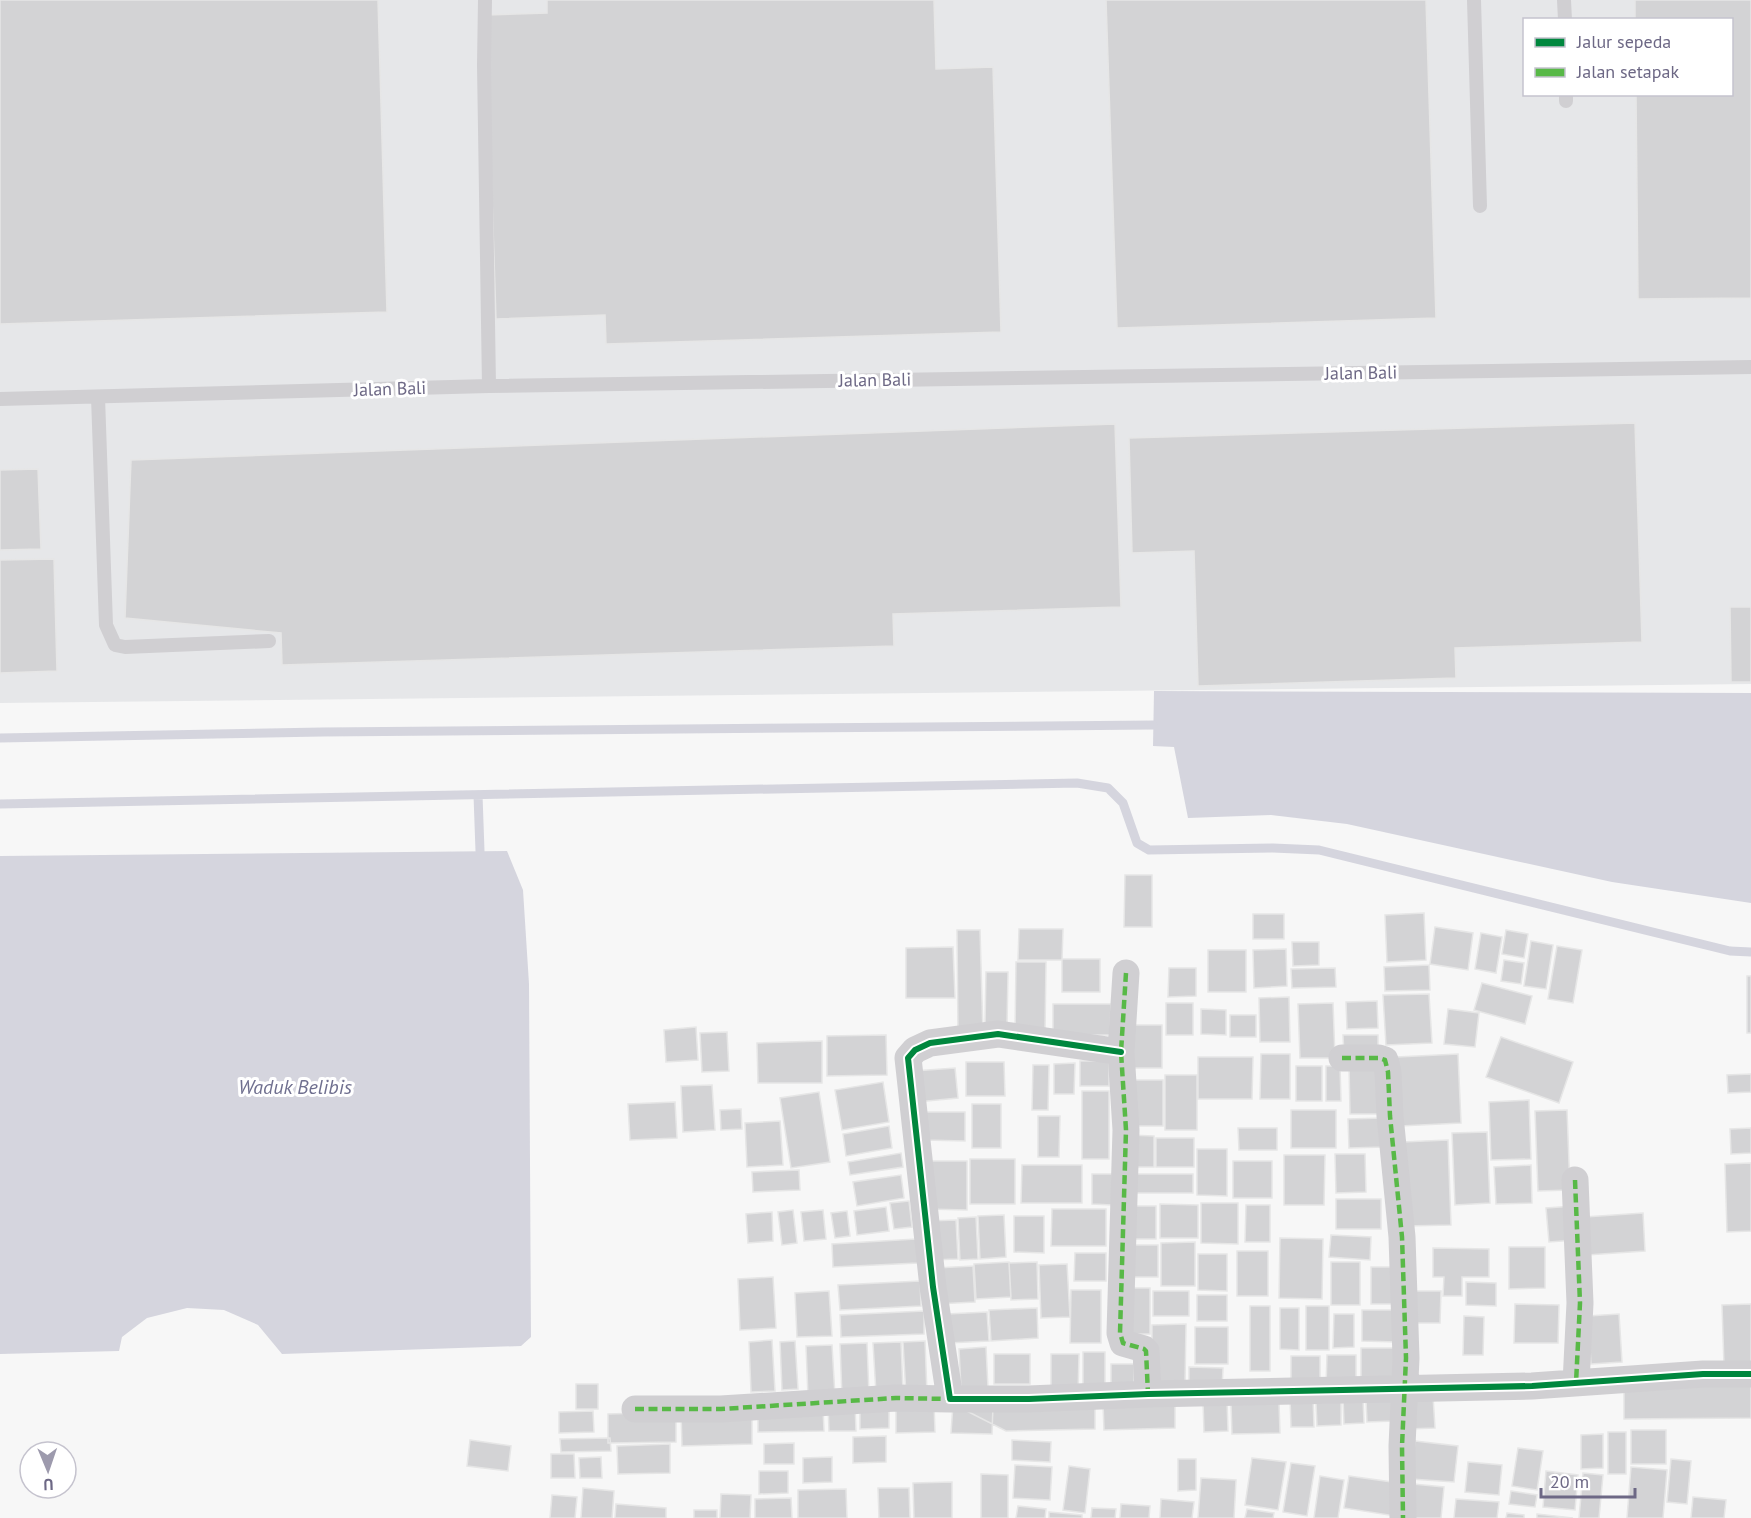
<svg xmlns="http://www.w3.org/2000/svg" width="1751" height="1518" font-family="'PT Sans',sans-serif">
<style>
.built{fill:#e6e7e9;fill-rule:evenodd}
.water{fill:#d5d5de}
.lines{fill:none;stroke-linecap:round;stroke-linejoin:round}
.stream{stroke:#d5d5de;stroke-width:9}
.building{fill:#d3d3d5;stroke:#e6e6e6;stroke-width:1.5}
.service{stroke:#d0cfd2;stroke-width:14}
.minor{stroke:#d0cfd2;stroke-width:27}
.quiet{stroke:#58b947;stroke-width:4.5;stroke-dasharray:9 4.5;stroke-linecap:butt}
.cycleway-casing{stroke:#fff;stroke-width:10}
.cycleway{stroke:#00873e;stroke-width:6}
.labels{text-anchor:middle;stroke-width:6;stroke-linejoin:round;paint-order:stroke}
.street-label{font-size:18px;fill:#6d6885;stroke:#fff}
.water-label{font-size:20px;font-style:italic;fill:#6f6f8f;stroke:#fff}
</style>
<rect width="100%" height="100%" fill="#f7f7f7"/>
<path class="built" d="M0 0H1751V684L0 703ZM1524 20H1732V94H1524Z"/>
<path class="water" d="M1154 691 1751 693V903L1612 882 1347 824 1271 815 1188 818 1174 747 1153 746Z
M507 851 523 890 529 984 531 1337 521 1346 282 1354 258 1325 224 1310 187 1308 147 1318 122 1337 119 1351 0 1354V856Z"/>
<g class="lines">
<path class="stream" d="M0 738 322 732 1153 725
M478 795 480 851
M0 804 1077 783 1108 788 1123 803 1137 843 1149 850 1273 848 1319 850 1730 951 1751 952"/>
</g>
<path class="building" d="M0 0H378L387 312 0 324Z
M547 0H934L936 69 993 67 1001 332 606 344 605 315 496 319 486 15 547 13Z
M1106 0H1426L1436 318 1117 328Z
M1635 0H1751V298L1638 299 1636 94H1732V20H1635Z
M1635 423 1642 642 1455 648 1456 678 1198 686 1194 551 1132 553 1129 438Z
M1115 424 1121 607 893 614 894 646 282 665 281 633 125 618 131 460Z
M38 469 41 549 0 550V470Z
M54 559 57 671 0 673V560Z
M1730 607H1751V682H1731Z
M1125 875H1152V927H1124Z
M1424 913 1426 960 1387 962 1385 915Z
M1253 914H1284V939H1253Z
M1435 927 1473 933 1468 970 1430 964Z
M1019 929H1063L1062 960H1018Z
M957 930H980L983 1035H958Z
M1506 930 1528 934 1524 958 1502 954Z
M1481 933 1502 937 1496 973 1475 969Z
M1531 941 1553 945 1546 989 1524 986Z
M1292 942H1319V965L1293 966Z
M1557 946 1582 950 1573 1003 1548 999Z
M953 947 955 998H906V948Z
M1286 949 1287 986 1254 988 1253 950Z
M1208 950H1246V992H1208Z
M1062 959H1100V992H1062Z
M1504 960 1524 963 1521 984 1501 981Z
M1016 962H1046L1045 1033H1015Z
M1429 965 1430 990 1385 991 1384 967Z
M1169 968H1196V996L1168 997Z
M1335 968 1336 987 1292 988 1291 969Z
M986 972H1008L1007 1026 985 1025Z
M1747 976H1751V1033H1747Z
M1482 983 1532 996 1525 1024 1474 1010Z
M1429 994 1432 1043 1386 1045 1383 995Z
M1289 997 1290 1042H1260L1259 998Z
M1377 1001 1378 1028 1347 1029 1346 1002Z
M1166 1003H1193V1035H1166Z
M1333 1003 1335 1058H1300L1298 1004Z
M1053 1004H1111L1110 1035H1053Z
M1201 1009 1226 1010V1035L1201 1034Z
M1448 1009 1479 1013 1475 1047 1444 1044Z
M1230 1015H1256V1037H1230Z
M1128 1025H1162V1068H1128Z
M696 1027 698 1060 666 1062 664 1030Z
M727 1032 729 1071 702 1072 700 1033Z
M886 1035 887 1075 827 1076V1036Z
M1343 1035H1378V1054L1344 1055Z
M1501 1037 1573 1062 1559 1103 1486 1077Z
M822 1041V1083H758L757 1043Z
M1261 1054H1290V1099H1260Z
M1458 1054 1461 1123 1400 1126 1397 1057Z
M1198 1057H1253L1252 1099H1198Z
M1080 1061H1109V1086H1080Z
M966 1062H1004L1005 1096H966Z
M1075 1063 1074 1094H1054V1064Z
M1033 1065H1049L1048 1110H1032Z
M1296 1066H1322V1101H1296Z
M1326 1066H1340L1341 1101H1326Z
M1349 1066H1379L1380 1114H1350Z
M955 1068 958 1098 917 1102 914 1071Z
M1751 1074V1092L1728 1093 1727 1075Z
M1165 1075H1197V1130H1165Z
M1130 1080H1163V1126H1129Z
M883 1082 889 1122 842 1130 835 1090Z
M712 1085 715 1130 683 1132 681 1086Z
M1082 1091H1109V1159H1082Z
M819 1092 830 1162 791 1168 780 1098Z
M1529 1100 1531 1159 1491 1160 1489 1102Z
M675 1102 677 1138 630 1140 628 1104Z
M972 1104H1001V1148H972Z
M741 1109 742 1129 721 1130 720 1110Z
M1291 1110H1336V1148H1291Z
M1567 1110 1570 1190 1538 1191 1535 1111Z
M926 1112H965V1141L925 1140Z
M1038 1116H1060L1059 1157H1038Z
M1383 1118 1384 1147 1349 1148 1348 1119Z
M780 1121 783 1165 747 1167 745 1123Z
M889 1126 892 1148 846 1156 843 1134Z
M1238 1128H1277V1150H1239Z
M1751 1128V1153L1731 1154 1730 1129Z
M1487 1132 1490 1203 1455 1205 1452 1133Z
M1128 1135 1154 1136V1167H1128Z
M1156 1138H1194V1167H1156Z
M1448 1140 1451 1225 1405 1226 1402 1142Z
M1197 1149H1227V1196L1197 1195Z
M901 1153 903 1167 850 1175 848 1162Z
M1335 1154H1365L1366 1192 1336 1193Z
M1284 1155H1325L1324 1205H1284Z
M970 1159H1015V1204H970Z
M926 1161H967V1210L926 1209Z
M1233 1161H1272V1198H1233Z
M1751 1163V1231L1727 1232 1725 1164Z
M1022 1165H1082V1203H1021Z
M1531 1165 1532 1203 1496 1204 1494 1167Z
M799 1170 800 1190 753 1192 752 1172Z
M1092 1174H1112V1205L1092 1204Z
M1130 1174H1193V1193H1130Z
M901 1175 904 1198 857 1206 853 1182Z
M1336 1199H1381V1229H1336Z
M909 1201 912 1227 894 1229 890 1203Z
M1201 1203H1238V1244L1201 1243Z
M1160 1204 1198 1205V1238H1160Z
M1246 1205H1270V1242H1245Z
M1125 1206H1156V1239H1125Z
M1574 1206 1576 1240 1549 1242 1546 1208Z
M886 1207 889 1231 857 1235 854 1211Z
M1052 1209H1106V1246H1051Z
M793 1210 797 1243 782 1245 778 1212Z
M823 1210 826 1239 804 1241 801 1212Z
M847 1211 850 1236 835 1238 831 1213Z
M772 1212 773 1241 748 1243 746 1214Z
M1643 1213 1645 1251 1587 1255 1585 1217Z
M1004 1215 1006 1257 980 1259 978 1216Z
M1014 1216H1044V1253L1014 1252Z
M976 1217 978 1259 960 1260 958 1218Z
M956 1220 958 1259 930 1260 928 1221Z
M1331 1235 1371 1237 1370 1260 1329 1257Z
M1280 1238 1323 1239 1322 1299 1279 1298Z
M916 1239 918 1263 833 1267 832 1244Z
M1195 1242V1286H1161V1243Z
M1127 1245H1158V1277H1126Z
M1509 1247H1545V1288L1509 1289Z
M1433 1248 1489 1249V1277H1462V1296H1443L1444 1277H1433Z
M1237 1251H1268V1296H1237Z
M1075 1253H1106V1281H1074Z
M1198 1254H1227V1291L1198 1290Z
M1009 1262 1011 1297 976 1299 974 1264Z
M1037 1262 1038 1299 1011 1300 1009 1263Z
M1331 1262H1360V1305H1331Z
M1067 1264 1070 1317 1041 1318 1039 1265Z
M973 1266 975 1302 937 1304 936 1268Z
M1371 1267H1397V1304H1371Z
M773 1277 776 1328 740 1330 738 1279Z
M920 1281 921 1306 840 1310 838 1285Z
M1466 1282 1496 1283V1306L1466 1305Z
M1123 1288H1150V1334H1123Z
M1071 1290H1101V1343H1070Z
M829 1291 832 1336 797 1337 795 1293Z
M1153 1291H1189V1316H1153Z
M1413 1291H1441L1440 1323H1413Z
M1197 1295H1227V1321H1197Z
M1515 1304 1559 1305 1558 1343H1514Z
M1751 1304V1365L1724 1366 1722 1305Z
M1250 1306H1270V1371H1250Z
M1306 1306H1329V1350H1306Z
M1037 1308 1038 1338 991 1341 989 1310Z
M1280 1308H1299V1350L1280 1349Z
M1362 1310H1397V1342L1362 1341Z
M924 1311V1334L841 1337 840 1315Z
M987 1312 989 1341 948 1343 947 1314Z
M1334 1314H1354V1347L1333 1348Z
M1619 1314 1622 1362 1591 1364 1588 1316Z
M1464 1316 1484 1317 1483 1355H1463Z
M1186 1324 1185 1384 1152 1383V1325Z
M1195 1327H1228V1364H1195Z
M772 1340 775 1391 751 1392 749 1342Z
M795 1341 798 1389 782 1390 780 1342Z
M925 1341 927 1394 906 1395 903 1342Z
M901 1342 903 1392 876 1393 873 1343Z
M867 1343 869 1395 842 1397 840 1344Z
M832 1345 835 1396 808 1397 806 1346Z
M986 1347 988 1388 961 1389 959 1349Z
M1361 1348H1398V1388H1361Z
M1083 1352H1105V1394H1083Z
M994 1354H1030V1384H994Z
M1051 1354H1079L1078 1395H1051Z
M1327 1355H1356V1387L1326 1386Z
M1291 1356H1320V1381L1291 1380Z
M1111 1364H1134V1387H1111Z
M1189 1367 1223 1368 1222 1390H1189Z
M1751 1383V1418L1624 1419V1384Z
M576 1384H598V1409H576Z
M1433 1396 1435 1428 1408 1429 1406 1398Z
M1313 1397 1314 1427H1291L1290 1398Z
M1343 1398H1363L1364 1423 1344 1424Z
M1393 1399 1394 1421 1367 1422 1366 1400Z
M1227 1400 1228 1431 1204 1432 1203 1401Z
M1175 1402V1428L1104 1430 1103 1404Z
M1341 1402V1425L1317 1426 1316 1403Z
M934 1403 935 1432 896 1433V1404Z
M1279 1403 1280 1433 1232 1434 1231 1404Z
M953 1404 993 1405 992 1434 951 1433Z
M953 1404H1095V1429L1006 1431Z
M828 1405H855L856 1431H829Z
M860 1405H889V1428L860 1429Z
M823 1408 824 1431 758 1432V1409Z
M593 1411 594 1432 559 1433V1412Z
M752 1411V1444L682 1446 681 1412Z
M676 1412V1442L608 1443V1414Z
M1631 1430H1666V1464H1631Z
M1608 1432H1626V1474H1608Z
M1603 1434V1468L1581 1469V1435Z
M886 1436V1462L853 1463V1437Z
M610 1438 611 1451 561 1452 560 1439Z
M470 1440 511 1446 508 1471 467 1466Z
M1012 1440 1051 1442 1050 1462 1012 1460Z
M1415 1441 1458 1446 1454 1482 1411 1479Z
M794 1443V1464H764V1444Z
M670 1444V1473L618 1474 617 1446Z
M1518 1448 1543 1451 1537 1490 1512 1486Z
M551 1454H574L575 1478H551Z
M601 1457 602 1478H580L579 1458Z
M832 1457V1482L803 1483V1458Z
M1252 1458 1286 1462 1278 1510 1245 1505Z
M1178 1459H1196V1490L1178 1491Z
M1671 1459 1691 1461 1687 1504 1667 1502Z
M1468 1462 1502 1465 1499 1495 1465 1492Z
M1291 1463 1315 1466 1307 1516 1283 1512Z
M1015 1465 1052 1467 1050 1500 1013 1498Z
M1069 1466 1090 1469 1085 1513 1063 1510Z
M1631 1467 1667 1470 1663 1518H1627Z
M759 1471H788V1493L759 1494Z
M1546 1471 1578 1475 1575 1510 1543 1507Z
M1583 1473 1603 1475 1599 1518H1579Z
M981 1474 1008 1475V1518H981Z
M1320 1476 1344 1480 1338 1518H1314Z
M1349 1476 1399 1483 1395 1516 1344 1508Z
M1201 1478 1236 1480 1234 1518H1198Z
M952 1482V1518H914L913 1483Z
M1413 1484 1444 1487 1441 1518H1410Z
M583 1488 614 1491 612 1518H581Z
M878 1488H909L910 1518H879Z
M846 1489 847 1518H798V1490Z
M1511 1491 1537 1495 1535 1507 1509 1504Z
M721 1494 751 1495 750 1518H720Z
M552 1495 577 1497 575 1518H550Z
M1693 1497 1726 1500 1724 1518H1691Z
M791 1498 792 1518H755V1499Z
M1161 1499 1194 1502 1192 1518H1160Z
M1456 1499 1499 1502 1497 1518H1454Z
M616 1504 666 1508V1518H615Z
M1121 1504 1150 1506 1149 1518H1120Z
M1018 1506 1046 1509 1045 1518H1016Z
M1092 1508 1116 1509 1115 1518H1091Z
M1247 1509 1274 1513 1273 1518H1245Z
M694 1510H717V1518H694Z
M1049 1512 1082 1515V1518H1049Z
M1507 1513 1524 1515V1518H1506Z
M1537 1514 1573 1518H1537Z"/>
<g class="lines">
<path class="service" d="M485 0 484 65 489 386
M1474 0 1480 206
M1564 0 1565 20
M1566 94V101
M98 397 106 625 115 645 125 647 269 641
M0 399 489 386 1751 367"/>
<path class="minor" d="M1126 973 1121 1052 1126 1130 1120 1333 1123 1343 1144 1349 1146 1351 1148 1394
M1121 1052 998 1034 930 1043 915 1050 908 1058 933 1287 950 1399H1029L1148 1394 1532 1386 1703 1374H1751
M1342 1058H1379L1385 1060 1388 1072 1390 1116 1402 1237 1406 1358 1402 1446 1403 1518
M1575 1180 1580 1303 1576 1383
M635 1409H721L896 1398 950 1399"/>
<path class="quiet" d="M1126 973 1121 1052 1126 1130 1120 1333 1123 1343 1144 1349 1146 1351 1148 1394
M1342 1058H1379L1385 1060 1388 1072 1390 1116 1402 1237 1406 1358 1402 1446 1403 1518
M1575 1180 1580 1303 1576 1383
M635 1409H721L896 1398 950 1399"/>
<g class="cycleway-casing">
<path id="cycleway" d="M1121 1052 998 1034 930 1043 915 1050 908 1058 933 1287 950 1399H1029L1148 1394 1532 1386 1703 1374H1751"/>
</g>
<use href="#cycleway" class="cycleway"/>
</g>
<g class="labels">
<g class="street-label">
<text transform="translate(1361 373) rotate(-1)" y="6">Jalan Bali</text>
<text transform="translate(875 380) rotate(-1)" y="6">Jalan Bali</text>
<text transform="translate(390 389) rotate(-2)" y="6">Jalan Bali</text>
</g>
<g class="water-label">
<text x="295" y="1094">Waduk Belibis</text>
</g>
</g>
<rect x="1523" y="18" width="210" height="78" fill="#ffffff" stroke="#c5c3ce" stroke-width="1.5"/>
<rect x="1535" y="38" width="30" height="9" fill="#00873e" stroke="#c5c3ce" stroke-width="1.5"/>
<text x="1577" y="48" font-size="18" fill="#6d6885">Jalur sepeda</text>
<rect x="1535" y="68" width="30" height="9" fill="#58b947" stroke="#c5c3ce" stroke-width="1.5"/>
<text x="1577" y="78" font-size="18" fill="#6d6885">Jalan setapak</text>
<g transform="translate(48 1470) rotate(178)"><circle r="28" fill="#ffffff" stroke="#c5c3ce" stroke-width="1.5"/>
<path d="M0-4.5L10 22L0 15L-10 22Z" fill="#9d9aad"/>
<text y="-9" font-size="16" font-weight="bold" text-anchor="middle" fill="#6d6885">U</text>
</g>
<path d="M1541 1488v9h94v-9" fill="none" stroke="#6d6885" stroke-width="3"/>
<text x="1550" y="1488" font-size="18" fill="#6d6885" stroke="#ffffff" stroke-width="4.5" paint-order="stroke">20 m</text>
</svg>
